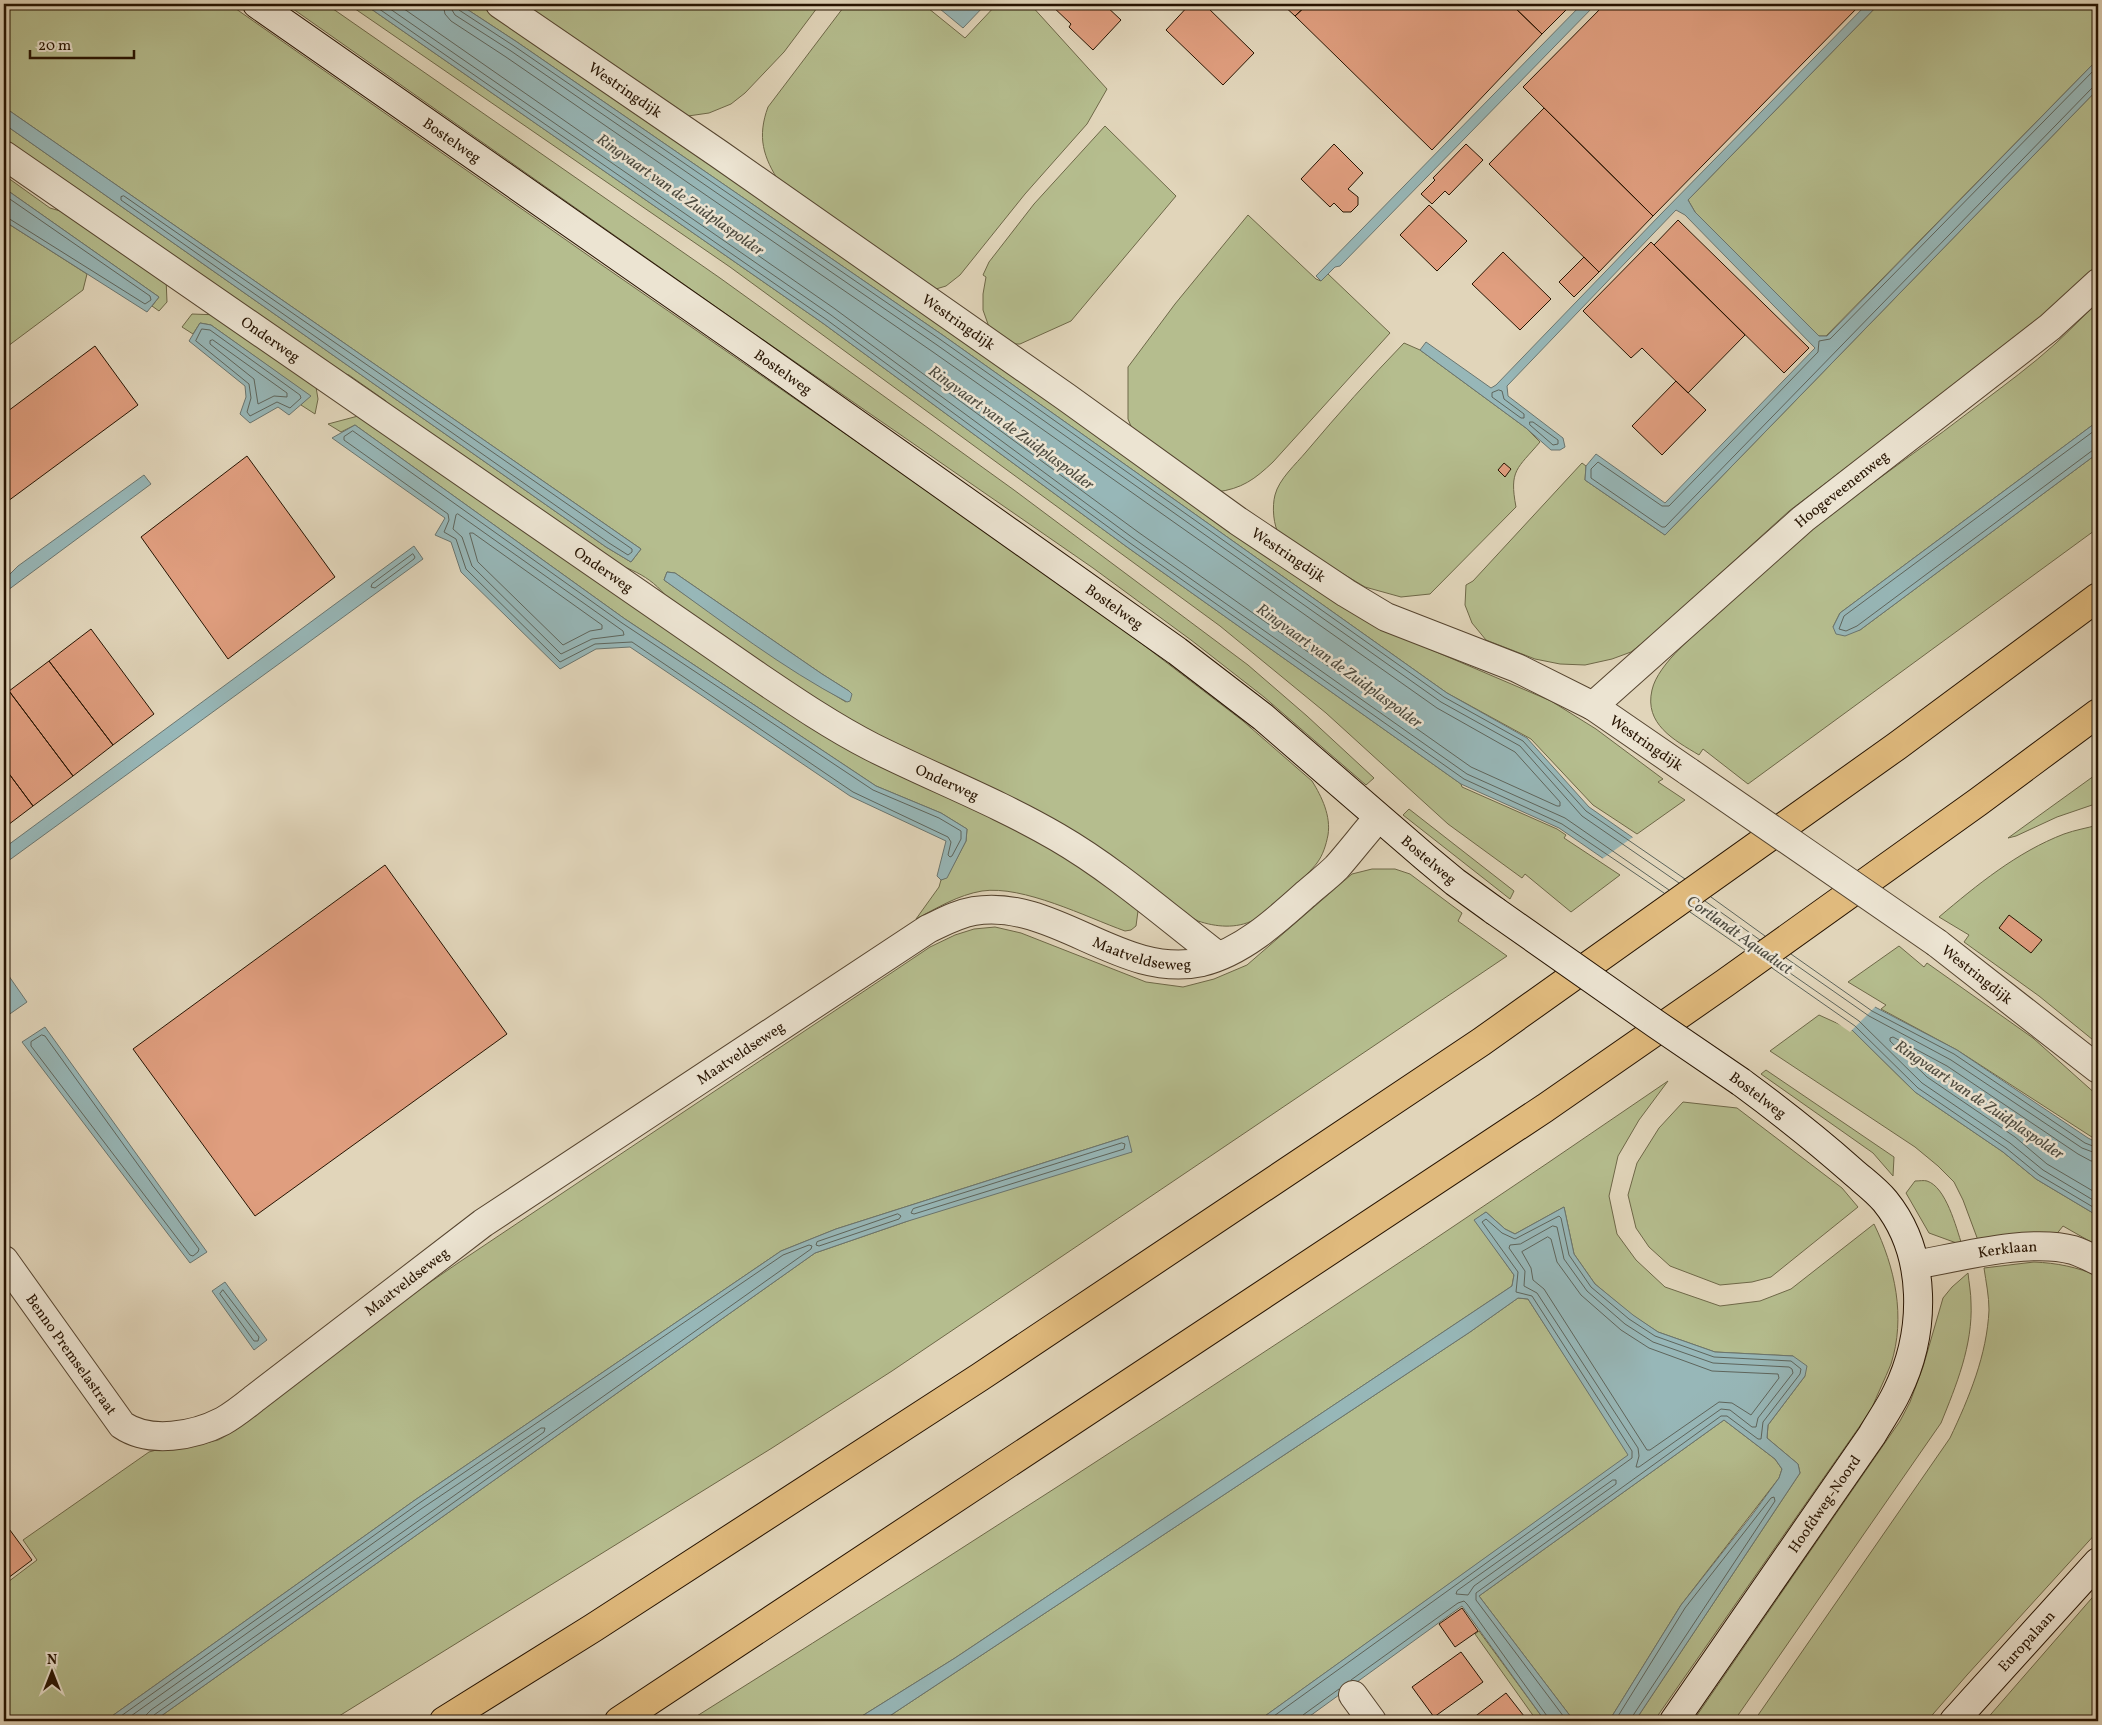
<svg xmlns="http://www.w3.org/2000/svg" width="2102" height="1725" font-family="Vollkorn,serif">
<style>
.green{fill:#b5bd8e;stroke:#6e6848;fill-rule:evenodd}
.water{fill:#97b7b8;stroke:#6a756f}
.pier{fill:#e1d5ba}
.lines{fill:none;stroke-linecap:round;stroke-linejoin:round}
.shore{stroke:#5e655c;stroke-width:1}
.building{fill:#e09e7f;stroke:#261301}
.street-casing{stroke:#55442f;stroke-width:30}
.secondary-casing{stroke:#261301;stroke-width:30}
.highway-casing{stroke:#261301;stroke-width:30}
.street{stroke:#ece4d2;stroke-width:28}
.secondary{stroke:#ece4d2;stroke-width:28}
.highway{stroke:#e0ba7d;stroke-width:28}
.street-bridge-casing{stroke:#55442f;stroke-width:30;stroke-linecap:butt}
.secondary-bridge-casing{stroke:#261301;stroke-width:30;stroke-linecap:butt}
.street-bridge{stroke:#ece4d2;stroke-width:28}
.secondary-bridge{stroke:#ece4d2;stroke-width:28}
.labels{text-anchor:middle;stroke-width:5;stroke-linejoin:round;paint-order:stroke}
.street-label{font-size:15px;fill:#261301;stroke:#ece4d2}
.water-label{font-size:16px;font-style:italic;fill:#4e4c41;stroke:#ece4d2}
</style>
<rect width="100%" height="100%" fill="#e1d5ba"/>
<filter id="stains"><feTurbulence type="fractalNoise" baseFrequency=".004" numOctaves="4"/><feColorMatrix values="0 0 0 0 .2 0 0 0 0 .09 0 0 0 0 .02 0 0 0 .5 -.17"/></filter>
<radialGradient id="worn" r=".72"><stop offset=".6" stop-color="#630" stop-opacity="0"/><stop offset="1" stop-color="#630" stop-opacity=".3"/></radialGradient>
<path class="green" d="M4 4H229L599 263 987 532 1103 614 1243 721 1312 781C1322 797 1331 816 1328 835 1326 845 1323 855 1317 863 1310 873 1264 915 1254 920 1236 929 1216 927 1198 921L835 716 669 600C649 573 627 568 597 557L387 409 386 401 349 375 328 369 4 143V124L606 547 631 562 641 549 4 107ZM667 572 675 573 822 674 849 691 846 702 784 664 664 580Z
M286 4H326L720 278 1014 490 1248 665 1307 716 1374 778 1366 785 1264 697 1191 640 1093 568 739 323Z
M348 4H364L824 324 1127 547 1461 784 1462 787 1557 829 1566 835 1564 838 1620 875 1571 912 1525 874 1522 878 1448 824 1326 713 1220 626 730 267Z
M459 4H479L688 145 1337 603 1371 624 1551 701 1596 729 1663 779 1658 782 1685 800 1637 834 1593 805 1531 739 1447 693 944 336 517 42Z
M519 4H820L784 52 745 93 731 104 709 113 688 116Z
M846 4H923L965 38 997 4H1030L1107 89 1087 124 1025 194 960 275 946 286 936 289 925 285 780 183C763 157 757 137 768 107Z
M1879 4H2098V59L1826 336H1819L1695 212 1688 200Z
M2098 89V266L2047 315 1789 511 1650 637 1631 652 1612 659 1585 665 1560 664 1535 659 1486 640 1472 623 1465 605 1466 585 1473 581 1582 463 1586 466 1585 480 1665 535Z
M1105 126 1176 196 1071 321 1020 344H1012L989 327 983 310V294L986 277 983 275 989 262 1034 204Z
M4 175 50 208 77 216 166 278 167 302 159 311 152 306 159 297 4 188Z
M1248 215 1316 279 1321 281 1328 274 1390 333 1273 462C1255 479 1242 489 1216 492L1133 431 1128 419V367L1175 304Z
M4 221 87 274 83 290 4 349Z
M2098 301V421L1840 613 1833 627 1860 630 2098 453V528L1748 784 1703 749 1699 755C1674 740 1644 724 1652 690 1658 663 1698 632 1718 614 1754 580 1790 547 1829 516 1879 477 1931 442 1981 403 2006 384 2032 365 2055 344 2070 330 2084 316 2098 301Z
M192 314 220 315 315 381 318 399 315 414 301 405 310 396 211 325 200 323 193 334 182 327Z
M1404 343 1420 350 1526 428 1540 442C1517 469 1509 470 1516 507L1430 594 1401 597 1365 587 1280 536C1273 526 1272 506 1275 495 1279 479 1296 464 1306 452 1338 414 1370 378 1404 343Z
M358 416 932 787 1060 853 1131 903 1138 911 1136 926 1131 930 1125 931C1086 917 1023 885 982 891 958 895 937 908 916 919L939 887 941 880 947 877 966 841 967 829 941 813 876 786 625 619 355 425 341 432 328 424Z
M2098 773V803L2057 817 2016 836 2008 838Z
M1409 809 1514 891 1510 899 1403 815Z
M2098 825V1044L2039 996 1964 942 1969 935 1939 917C1977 885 2017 852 2064 834 2075 830 2087 828 2098 825Z
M1372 869H1395L1410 874 1462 913 1458 921 1507 956 892 1371 772 1448 331 1721H154L815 1253 905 1222 1128 1136 836 1229 781 1251 415 1500 105 1721H4V1585L37 1560 23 1540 149 1452C171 1445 195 1447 218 1440 225 1437 231 1432 238 1428L374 1321 458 1263 930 947 955 935 974 929 995 927 1021 933 1146 982 1183 987 1214 979 1247 965 1352 874Z
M1899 946 1924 967 1927 963 2033 1038 2098 1096V1141L1957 1050 1881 1009 1886 1005 1848 982Z
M1819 1015 1852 1030 1915 1092 2003 1152 2036 1179 2098 1216V1246L2063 1226 2055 1236 1979 1243 1963 1200 1954 1182 1938 1166 1915 1147 1770 1051Z
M1766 1070 1894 1157 1893 1176 1873 1153 1761 1074Z
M1668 1081 1639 1120 1618 1156 1609 1196 1617 1234 1636 1260 1665 1287 1720 1306 1760 1301 1791 1289 1874 1224C1895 1267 1906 1317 1891 1364 1885 1379 1877 1395 1871 1410L1654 1721H1635L1800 1473 1798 1464 1767 1438 1768 1425 1805 1376 1793 1356 1715 1352 1658 1332 1632 1315 1595 1284 1574 1254 1564 1207 1515 1234 1505 1229 1486 1212 1475 1220 1514 1275 1512 1286 955 1658 854 1721H689C1019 1514 1346 1302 1668 1081Z
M1683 1102 1737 1108 1842 1188 1858 1207 1771 1277 1752 1282 1720 1285 1670 1266 1649 1247 1636 1228 1628 1195 1637 1163 1659 1128Z
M1915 1181C1919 1181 1924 1180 1927 1181 1946 1187 1956 1227 1962 1245L1929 1233 1906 1193Z
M2034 1262C2057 1263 2077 1267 2098 1276V1531L1967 1675 1927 1721H1754L1950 1438C1969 1398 1987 1355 1989 1310 1989 1296 1986 1282 1984 1268Z
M1968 1273C1969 1283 1971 1293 1971 1303 1973 1345 1956 1386 1941 1423L1734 1721H1693L1900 1421 1910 1402 1923 1367 1943 1298 1952 1287Z
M1518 1298 1528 1299 1629 1455 1258 1721H882L1470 1332Z
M1724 1420 1775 1459 1782 1469 1779 1478 1681 1605 1609 1721H1574L1479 1596Z
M2098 1591V1721H1985Z
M1479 1631 1545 1721H1537L1475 1634Z"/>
<path class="water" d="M364 4H459L517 42 944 336 1447 693 1527 738 1589 807 1875 1007 1957 1050 2088 1138 2098 1143V1216L2036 1179 2003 1152 1915 1092 1852 1030 1559 828 1461 784 1127 547 824 324Z
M934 4H986L963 28Z
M1582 4H1596L1340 266 1335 267 1321 281 1316 276Z
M1867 4H1879L1688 200 1695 212 1819 336H1827L2098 59V89L1665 535 1585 480 1586 466 1596 454 1665 503 1815 348 1685 215 1676 210 1507 386 1508 396 1563 438 1565 447 1560 450H1551L1526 428 1420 350 1426 342 1491 388 1496 385 1660 215Z
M4 107 641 549 631 562 606 547 4 124Z
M4 188 142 285 159 297 147 312 4 221Z
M200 323 211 325 311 396 289 415 278 407 250 423 240 414 246 397 245 386 189 341Z
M2098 421V453L1860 630 1845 636 1836 634 1833 627 1840 613Z
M355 425 625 619 876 786 941 813 967 829 966 841 947 878 941 880 937 876 946 841 850 796 630 647 596 649 560 669 461 572 451 542 435 535 445 518 332 438Z
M144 475 151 484 4 593V580L18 566Z
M414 546 423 559 4 864V848Z
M667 572 675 573 822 674 849 691 852 694 850 701 847 702C782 668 723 622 664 580Z
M4 969 27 1002 4 1018Z
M45 1027 207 1252 190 1263 22 1042Z
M1128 1136 1132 1152 905 1222 815 1253 154 1721H105L415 1500 781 1251 836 1229Z
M1564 1207 1574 1254 1595 1284 1633 1315 1658 1332 1715 1352 1793 1356 1807 1366 1805 1376 1768 1425 1767 1438 1798 1464 1800 1473 1635 1721H1609L1681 1605 1752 1515 1779 1478 1782 1469 1775 1459 1724 1420 1479 1596 1574 1721H1545L1462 1606 1303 1721H1258L1628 1455 1528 1299 1518 1298 1470 1332 882 1721H854L955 1658 1512 1286 1514 1275 1474 1220 1486 1212 1505 1229 1515 1234Z
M225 1282 267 1340 254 1350 212 1291Z"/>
<path class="pier" d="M1636 835 1876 1004 1875 1007 1850 1032 1602 859Z"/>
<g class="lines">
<path class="shore" d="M372 4 827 320 1130 543 1464 779 1562 824 1664 893
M383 4 831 315 1133 538 1467 774 1565 818 1669 890
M397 4 835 309 1138 532 1471 767 1557 806H1560V802L1515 752 1437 708 933 352 506 57 451 21 445 14 443 4
M450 4 452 10 455 15 511 51 937 345 1441 702 1520 746 1582 816 1679 883
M457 4 459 10 514 46 941 340 1444 697 1523 741 1586 811 1685 879
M2098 66 1830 339 1819 341 1818 352 1669 506H1662L1598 462 1591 469V478L1662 527H1665L2092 88 2098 86
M4 195 150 296 151 300 145 304 8 218H4
M124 196 632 549V552L628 555 609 543 121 200V197Z
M202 329 210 330 300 395 301 398 290 408 277 402 250 416 247 412 251 398 249 384 196 341Z
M213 340 287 393V397L274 396 258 404 254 379 210 344V341Z
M1499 390 1502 391 1504 399 1524 414V418H1521L1492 397V393Z
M1530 422H1533L1558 440V444L1553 445 1530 425Z
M2098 428 1844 616 1839 629 1846 631 1857 626 2093 450 2098 449
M353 431 622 623 873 790 939 818 961 831V839L952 856 950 857 948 855 951 842 948 837 853 792 632 642 595 644 560 662 466 569 456 539 444 532 449 520 448 514 344 440V437Z
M458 514 623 631 624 635 592 639 561 654 472 566 462 537 453 529 456 515Z
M470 533H473L602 625V629L590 631 563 645 478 562Z
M413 554 415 557 414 559 375 588 371 587 372 584Z
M1711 897 1765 936
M1705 901 1760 940
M1696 908 1751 946
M1690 912 1745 950
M1791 954 1872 1011 1954 1054 2085 1143 2098 1148
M1786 958 1869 1016 1951 1060 2082 1148 2098 1154
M1777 964 1859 1021 1922 1083 2010 1143 2043 1170 2098 1203
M1772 968 1855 1026 1918 1088 2006 1148 2039 1175 2098 1210
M42 1035 45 1036 199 1249 198 1252 193 1256 190 1255 31 1046V1042Z
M1122 1143 1125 1144 1124 1149 914 1214 911 1213 913 1209Z
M2098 1161H2091L2078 1154 1947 1066 1893 1037 1890 1038V1041L1927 1077 2015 1137 2047 1164 2098 1194
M898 1214 901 1216 899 1219 819 1246 816 1245 817 1242Z
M1553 1226 1557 1227 1564 1259 1587 1291 1625 1324 1653 1342 1713 1363 1789 1367 1792 1369 1793 1373 1758 1418 1756 1427H1752L1730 1410 1721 1409 1639 1467H1636L1639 1456 1638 1448 1537 1293 1524 1286 1525 1271 1509 1248 1510 1245 1520 1244Z
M1548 1237 1551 1239 1557 1262 1581 1295 1621 1330 1649 1348 1712 1371 1778 1374 1779 1378 1751 1415 1732 1403 1719 1402 1650 1450H1647L1544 1289 1533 1280 1531 1268 1522 1252Z
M223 1290 259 1337 258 1341H254L220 1294Z
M1613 1480H1616V1484L1474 1586 1468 1595 1456 1594 1457 1591Z
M1351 1680 1458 1603 1464 1601 1467 1604 1547 1716 1549 1721
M114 1721 418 1504 783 1255 809 1245 812 1246 811 1249 154 1715 152 1721
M124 1721 421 1509 541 1428H545L544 1432 151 1710 146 1715 145 1721
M1267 1721 1632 1458V1451L1532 1296 1516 1292 1518 1272 1482 1222 1486 1219 1502 1233 1515 1239 1559 1216 1561 1218 1569 1255 1591 1287 1629 1319 1655 1336 1714 1357 1791 1361 1801 1369 1800 1374 1763 1422 1761 1439H1758L1727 1416H1721L1476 1593V1600L1567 1721
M1301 1721 1303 1715 1339 1689
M1615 1721 1685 1608 1771 1498 1774 1497 1775 1501 1632 1717 1631 1721"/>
</g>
<path class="building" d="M1050 4H1104L1121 20 1093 50 1069 27 1071 24Z
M1190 4H1204L1254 53 1223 85 1166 30Z
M1282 4H1308L1295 16Z
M1308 4H1511L1542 34 1432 150 1295 16Z
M1511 4H1572L1542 34Z
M1605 4H1861L1653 216 1523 87Z
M1544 108 1653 216 1599 272 1489 164Z
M1334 144 1363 173 1348 189 1358 197V205L1351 212H1343L1334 203 1330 207 1301 179Z
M1466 144 1483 160 1449 195 1445 191 1432 204 1421 194 1435 180 1433 178Z
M1429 205 1467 241 1437 271 1400 235Z
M1678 220 1809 348 1784 373 1654 245Z
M1651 242 1745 335 1688 393 1642 348 1631 358 1583 311Z
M1503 252 1551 299 1520 330 1472 284Z
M1584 257 1599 272 1574 297 1559 282Z
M95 346 138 405 4 504V414Z
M1676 381 1706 410 1662 455 1632 426Z
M247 456 335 577 228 659 141 537Z
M1504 463 1511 469 1505 477 1498 470Z
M91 629 154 714 113 745 49 661Z
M49 661 113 745 73 776 9 691Z
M9 691 73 776 33 806 4 767V695Z
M4 767 33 806 4 828Z
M385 865 507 1034 255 1216 133 1049Z
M2009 915 2042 940 2031 953 1999 928Z
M4 1522 32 1560 4 1581Z
M1462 1608 1478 1631 1455 1647 1439 1624Z
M1461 1652 1483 1682 1434 1717 1412 1687Z
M1506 1693 1524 1716 1518 1721H1469Z"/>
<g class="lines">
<g class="street-casing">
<g id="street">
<path id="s1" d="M500 4 719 154 1066 397 1238 521 1346 593 1386 617 1517 668 1593 706 1689 772"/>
<path id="s2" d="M4 155 759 677C796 702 833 727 872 747 934 778 997 802 1057 837 1114 870 1166 916 1218 956"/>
<path id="s3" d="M1593 706 1803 519 2050 327 2098 283"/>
<path id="s4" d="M1937 943 2098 1069"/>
<path id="s5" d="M4 1260 122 1425C150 1444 194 1436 223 1421 234 1415 245 1406 255 1398L483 1223 928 929C943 922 957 914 974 911 1055 898 1121 980 1202 962 1242 952 1276 921 1306 894 1316 885 1327 877 1337 867 1351 851 1364 834 1378 818"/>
<path id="s6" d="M1915 1265C1960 1257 2030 1238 2073 1250 2082 1253 2090 1257 2098 1261"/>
<path d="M1353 1695 1372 1721"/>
</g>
</g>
<g class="secondary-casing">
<g id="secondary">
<path id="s7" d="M257 4 748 347 1177 651 1263 717 1425 857 1455 882 1495 911"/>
<path id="s8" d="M1674 1721 1872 1435C1880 1421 1890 1407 1897 1392 1926 1333 1928 1254 1885 1201 1875 1189 1862 1180 1851 1170 1816 1139 1779 1110 1741 1082"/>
<path id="s9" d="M1954 1721 2098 1562"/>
</g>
</g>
<g class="highway-casing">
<path id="highway" d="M444 1721 593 1628 980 1377 1481 1042 1897 746 2098 597
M619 1721 1545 1108 1725 983 1978 802 2098 713"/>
</g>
<use href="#street" class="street"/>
<use href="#secondary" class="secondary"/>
<use href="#highway" class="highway"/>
<g class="street-bridge-casing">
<path id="street-bridge" d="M1689 772 1937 943"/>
</g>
<g class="secondary-bridge-casing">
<path id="secondary-bridge" d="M1495 911 1656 1024 1741 1082"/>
</g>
<use href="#street-bridge" class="street-bridge"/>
<use href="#secondary-bridge" class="secondary-bridge"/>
</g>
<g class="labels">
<g class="street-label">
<text dy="5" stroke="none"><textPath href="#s1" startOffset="152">Westringdijk</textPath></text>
<text dy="5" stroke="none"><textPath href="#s7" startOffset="238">Bostelweg</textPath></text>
<text dy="5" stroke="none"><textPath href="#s1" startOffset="558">Westringdijk</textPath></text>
<text dy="5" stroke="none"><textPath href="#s2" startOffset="324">Onderweg</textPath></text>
<text dy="5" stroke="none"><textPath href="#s7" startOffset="642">Bostelweg</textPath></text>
<text dy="5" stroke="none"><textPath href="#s3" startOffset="330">Hoogeveenenweg</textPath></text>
<text dy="5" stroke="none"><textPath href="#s1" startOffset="962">Westringdijk</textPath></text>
<text dy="5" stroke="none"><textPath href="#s2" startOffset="729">Onderweg</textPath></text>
<text dy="5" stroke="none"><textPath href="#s7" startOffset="1048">Bostelweg</textPath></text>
<text dy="5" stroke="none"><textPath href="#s1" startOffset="1368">Westringdijk</textPath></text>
<text dy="5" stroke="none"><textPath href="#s2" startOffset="1134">Onderweg</textPath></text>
<text dy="5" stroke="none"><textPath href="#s7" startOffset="1452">Bostelweg</textPath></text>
<text dy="5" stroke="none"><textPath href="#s5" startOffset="1394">Maatveldseweg</textPath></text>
<text dy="5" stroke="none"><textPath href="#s4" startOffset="51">Westringdijk</textPath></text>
<text dy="5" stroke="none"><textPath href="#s5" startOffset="944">Maatveldseweg</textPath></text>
<text transform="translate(1758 1095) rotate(37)" y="5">Bostelweg</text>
<text dy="5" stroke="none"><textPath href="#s6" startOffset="94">Kerklaan</textPath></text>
<text dy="5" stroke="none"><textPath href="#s5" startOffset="539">Maatveldseweg</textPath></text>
<text dy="5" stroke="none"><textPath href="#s5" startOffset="116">Benno Premselastraat</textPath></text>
<text dy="5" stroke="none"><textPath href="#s8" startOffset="264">Hoofdweg-Noord</textPath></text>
<text dy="5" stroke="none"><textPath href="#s9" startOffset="108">Europalaan</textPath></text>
</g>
<g class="water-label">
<text transform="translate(681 194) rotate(35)" y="6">Ringvaart van de Zuidplaspolder</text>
<text transform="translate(1012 427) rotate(36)" y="6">Ringvaart van de Zuidplaspolder</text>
<text transform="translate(1340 665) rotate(36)" y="6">Ringvaart van de Zuidplaspolder</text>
<text transform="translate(1740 934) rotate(35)" y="6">Cortlandt Aquaduct</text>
<text transform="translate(1980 1099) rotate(34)" y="6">Ringvaart van de Zuidplaspolder</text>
</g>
</g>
<rect width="2102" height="1725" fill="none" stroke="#e1d5ba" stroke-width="20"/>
<rect x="5" y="5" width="2092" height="1715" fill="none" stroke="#261301" stroke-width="2.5"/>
<rect x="10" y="10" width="2082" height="1705" fill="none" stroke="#261301"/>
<g transform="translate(52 1672)" stroke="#ece4d2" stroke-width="4" paint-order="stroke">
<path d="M0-4L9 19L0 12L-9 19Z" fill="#261301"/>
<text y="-8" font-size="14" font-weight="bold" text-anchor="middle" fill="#261301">N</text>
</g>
<path d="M30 50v8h104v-8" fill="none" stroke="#261301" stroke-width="2.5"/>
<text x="38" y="50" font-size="15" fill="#261301" stroke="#ece4d2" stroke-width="4" paint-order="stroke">20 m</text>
<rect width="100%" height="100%" filter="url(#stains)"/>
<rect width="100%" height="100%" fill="url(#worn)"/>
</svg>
